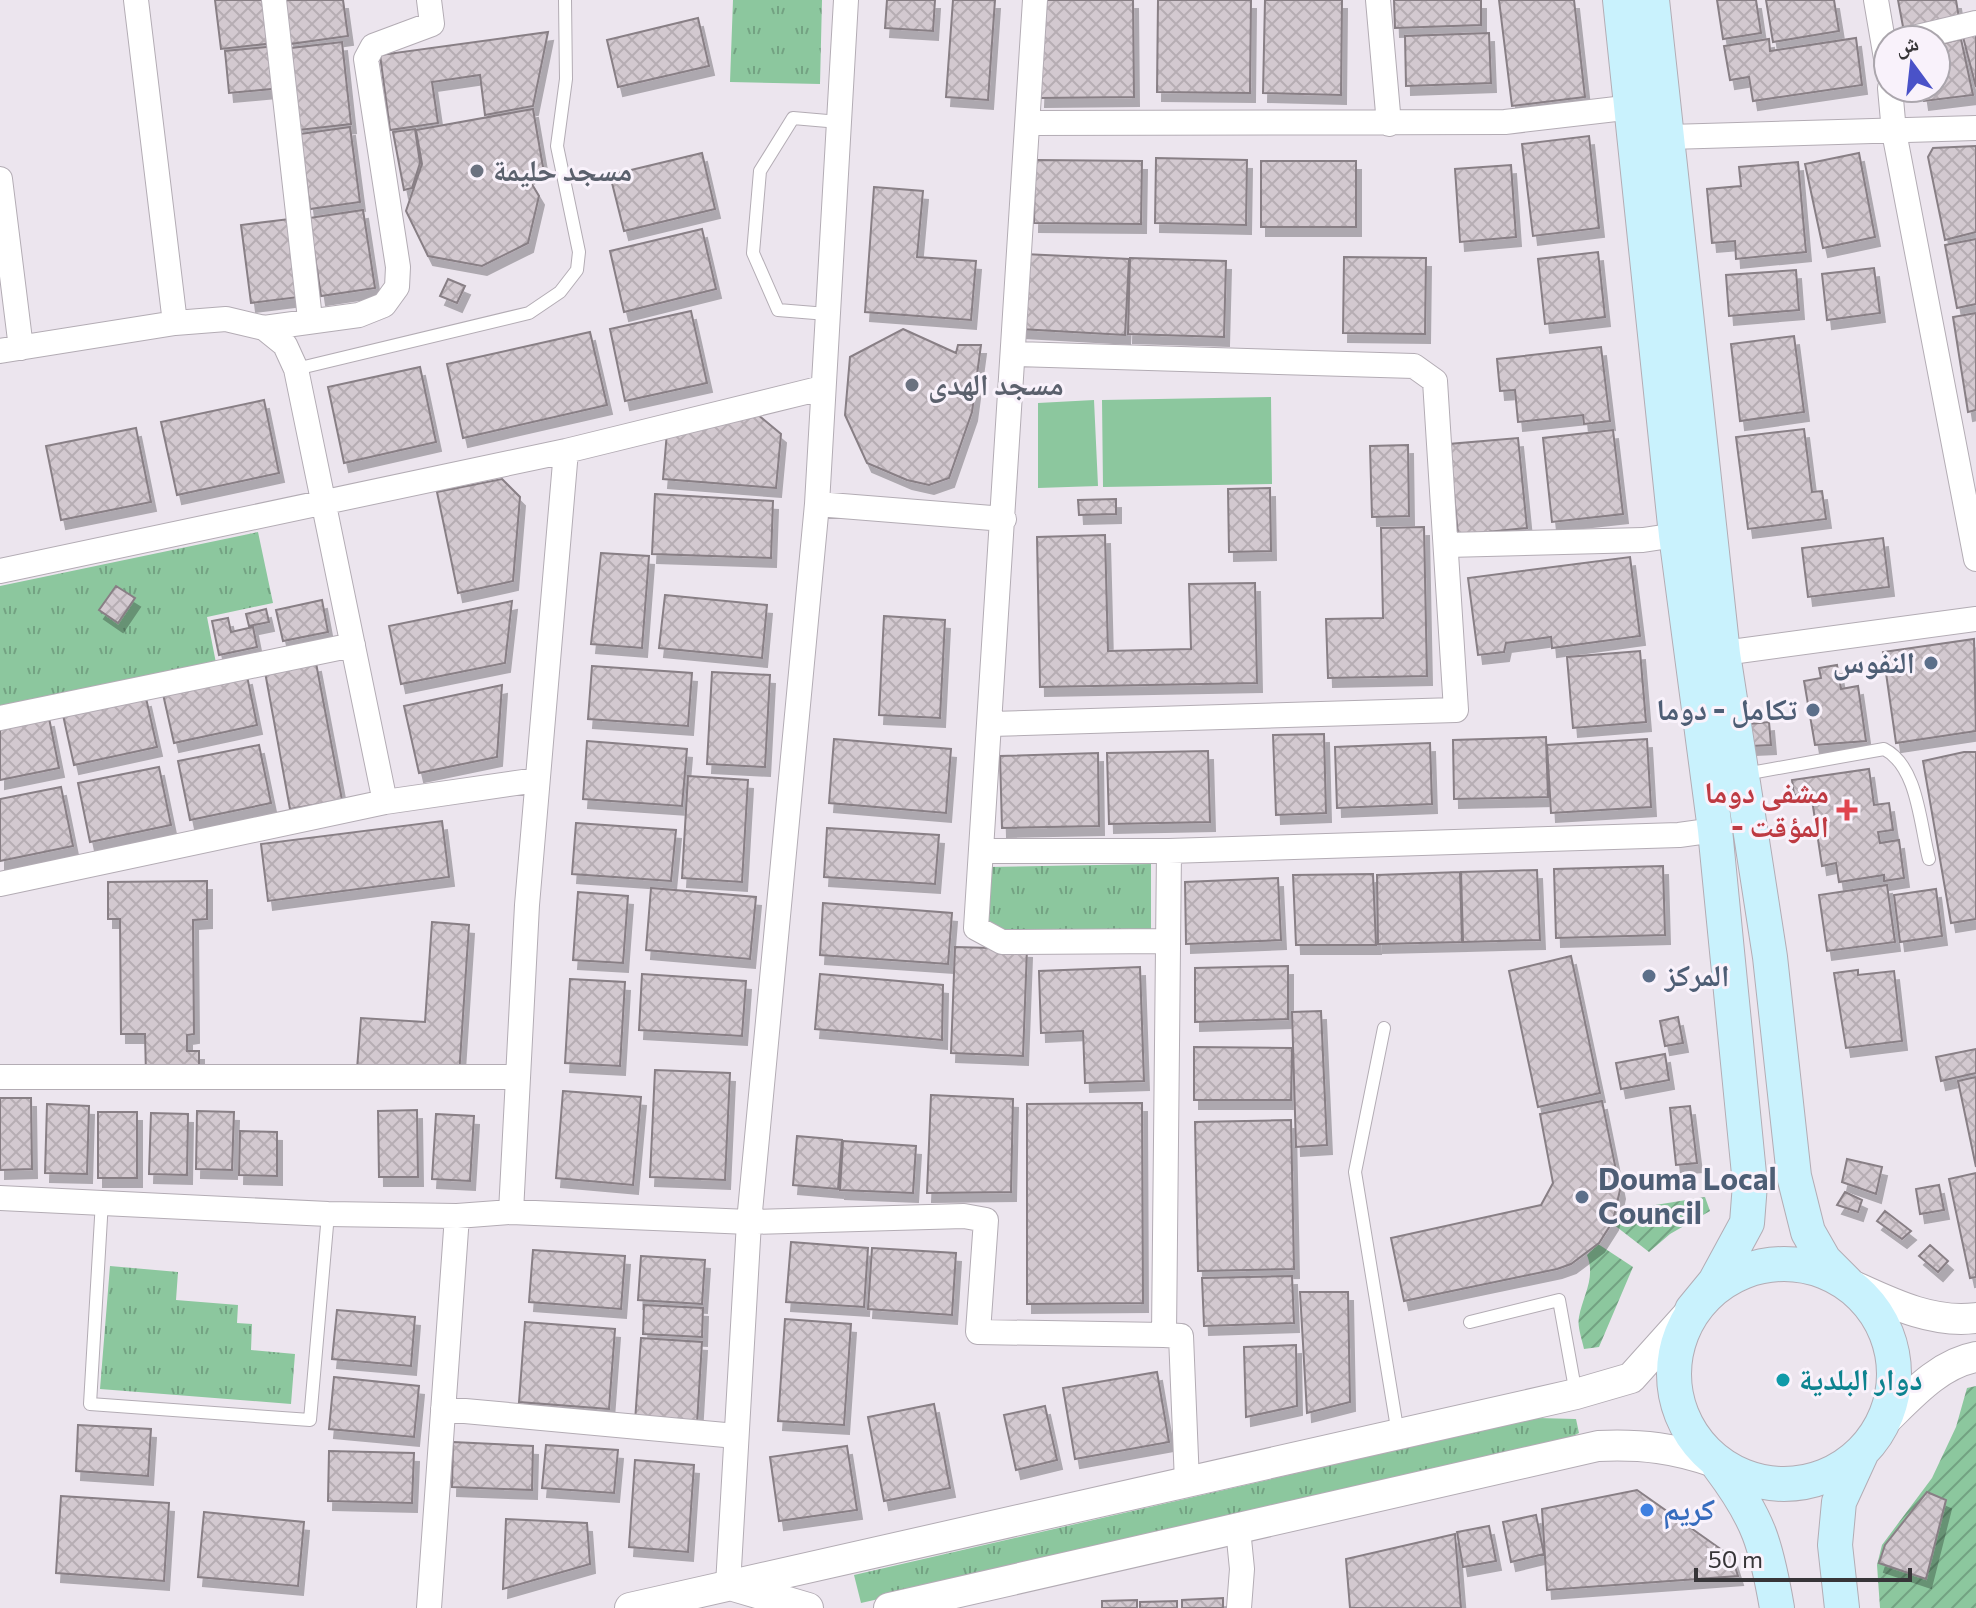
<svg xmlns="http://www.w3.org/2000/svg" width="1976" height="1608" font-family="Commissioner,'Noto Naskh Arabic',sans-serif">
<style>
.grass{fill:#8cc79e}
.park{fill:url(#park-tufts)}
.garden{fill:url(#garden-furrows)}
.building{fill:url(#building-cross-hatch);stroke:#887f85;stroke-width:2;filter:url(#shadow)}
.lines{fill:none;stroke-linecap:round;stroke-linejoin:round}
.service-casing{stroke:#b3acb4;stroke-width:14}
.minor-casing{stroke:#b3acb4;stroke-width:26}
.tertiary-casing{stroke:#b3acb4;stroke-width:32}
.secondary-casing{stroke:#b3acb4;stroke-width:36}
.service{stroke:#fff;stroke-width:12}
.minor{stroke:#fff;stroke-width:24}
.tertiary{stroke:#fff;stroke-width:30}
.secondary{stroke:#c9f2fd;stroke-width:34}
.worship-dot{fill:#6b7280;stroke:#f9f2fb;stroke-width:3}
.service-dot{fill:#5c6f8a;stroke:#f9f2fb;stroke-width:3}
.health-dot{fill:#e0444e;stroke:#f9f2fb;stroke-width:3}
.culture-dot{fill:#0f9aa8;stroke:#f9f2fb;stroke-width:3}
.shop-dot{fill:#3f7fe0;stroke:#f9f2fb;stroke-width:3}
.labels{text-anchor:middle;stroke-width:6;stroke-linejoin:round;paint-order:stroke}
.worship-label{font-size:30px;font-weight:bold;fill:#5b616d;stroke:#f9f2fb;text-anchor:start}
.service-label{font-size:30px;font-weight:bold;fill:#4e5e75;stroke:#f9f2fb;text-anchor:end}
.health-label{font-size:30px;font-weight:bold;fill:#be3a42;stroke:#f9f2fb;text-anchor:end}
.culture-label{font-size:30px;font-weight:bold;fill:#0d838f;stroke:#f9f2fb;text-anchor:start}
.shop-label{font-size:30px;font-weight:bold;fill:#366cbe;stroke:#f9f2fb;text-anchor:start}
</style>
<defs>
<pattern id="park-tufts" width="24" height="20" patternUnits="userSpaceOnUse" patternTransform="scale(2)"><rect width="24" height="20" fill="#8cc79e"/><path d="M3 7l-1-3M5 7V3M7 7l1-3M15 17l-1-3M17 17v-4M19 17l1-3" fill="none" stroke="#73a282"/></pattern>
<pattern id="garden-furrows" width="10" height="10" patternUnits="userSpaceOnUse" patternTransform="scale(2)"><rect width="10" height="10" fill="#8cc79e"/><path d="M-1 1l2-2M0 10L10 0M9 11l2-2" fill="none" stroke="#73a282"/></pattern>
<pattern id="building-cross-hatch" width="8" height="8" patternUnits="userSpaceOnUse" patternTransform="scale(2)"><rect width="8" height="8" fill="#d3c9d0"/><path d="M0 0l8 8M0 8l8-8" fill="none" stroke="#b6adb3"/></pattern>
<filter id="shadow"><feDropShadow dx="5" dy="9" stdDeviation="0" flood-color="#0004"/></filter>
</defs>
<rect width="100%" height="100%" fill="#ece5ee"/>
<path class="grass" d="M1271 397 1272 484 1103 487 1102 400Z
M1094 400 1098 486 1038 488V403Z"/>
<path class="park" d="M733 0H822L820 84 730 82Z
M258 532 273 603 207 617 216 663 0 708V586Z
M1151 864V930H994L985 914 989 867Z
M110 1266 178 1272 176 1300 238 1305 237 1323 252 1324 251 1350 295 1354 291 1404 100 1389Z
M1537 1418 1576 1419 1579 1433 1557 1444 861 1603 854 1575Z"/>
<path class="garden" d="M1705 1197 1710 1211 1670 1234 1649 1252 1613 1224 1618 1211Z
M1598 1244 1633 1267 1599 1347 1584 1349C1582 1339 1577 1326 1579 1317 1583 1295 1596 1278 1587 1255Z
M1976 1386V1608H1880L1877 1565 1882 1545 1932 1478 1956 1427 1967 1388Z"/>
<path class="building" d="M215 0H269L274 43 221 49Z
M284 0H343L348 36 290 44Z
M887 0H935L933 31 885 28Z
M953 0H995L988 100 946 97Z
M1044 0H1133L1134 97 1040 98Z
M1158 0H1251L1250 93 1157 92Z
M1265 0H1342L1341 95 1263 93Z
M1394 0H1481V25L1395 28Z
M1499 0H1574L1585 97 1512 106Z
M1717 0H1756L1761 33 1723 39Z
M1766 0H1834L1839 31 1773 42Z
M1898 0H1956L1959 18 1904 32Z
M698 18 709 66 618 87 607 40Z
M548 32 533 106 485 115 480 75 432 82 438 123 390 130 380 55Z
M1489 33 1491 83 1406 86 1405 36Z
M1976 33V87L1963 37Z
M1856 38 1862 85 1753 101 1749 77 1730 80 1724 46 1769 39 1770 51Z
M1961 39 1973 95 1924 101 1922 88H1936V45Z
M342 42 351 124 299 130 291 48Z
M277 46 282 88 229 93 225 51Z
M533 109 543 167 527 176 539 196 528 243 482 266 428 256 406 211 422 164 416 130Z
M350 127 360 202 310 209 300 134Z
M415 129 420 163 412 188 404 190 393 132Z
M1589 136 1599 228 1533 236 1522 144Z
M1976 146V232L1945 240 1928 157 1933 148Z
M702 153 715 209 624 231 610 175Z
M1859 153 1875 237 1823 248 1805 164Z
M1156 158 1247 160 1246 225 1155 223Z
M1035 160 1142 161 1141 224 1034 223Z
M1261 161H1356V227H1261Z
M1798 162 1806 252 1736 259 1735 241 1712 243 1707 189 1741 186 1739 167Z
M1511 165 1516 237 1460 242 1455 169Z
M874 187 923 191 917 257 976 261 971 320 865 312Z
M363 210 375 288 321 296 309 218Z
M289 219 299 297 251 303 241 225Z
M702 229 716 289 624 312 610 251Z
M1976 239V304L1957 308 1945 245Z
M1598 252 1605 317 1545 324 1538 259Z
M1024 254 1129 259 1125 335 1020 329Z
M1344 257 1426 258 1425 334 1343 333Z
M1130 258 1226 261 1224 337 1128 334Z
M1874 268 1880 313 1827 320 1822 274Z
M1796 270 1799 310 1729 316 1726 275Z
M448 279 465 286 457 303 440 296Z
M691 311 707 383 625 401 610 329Z
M1976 313V410L1968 412 1953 317Z
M903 329 956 353 958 345H981L972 412 949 478 929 485 907 480 867 463 845 415 850 357Z
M590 332 607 405 463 438 447 364Z
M1794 336 1804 412 1740 421 1731 344Z
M1601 347 1610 421 1584 424 1583 415 1518 422 1515 390 1500 391 1497 359Z
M420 367 436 442 344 463 328 387Z
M264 400 279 473 177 495 161 422Z
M757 414 781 434 776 488 663 479 667 432Z
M136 428 151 502 61 520 46 446Z
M1804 429 1812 492 1822 491 1826 519 1748 529 1736 437Z
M1613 430 1623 514 1552 522 1543 438Z
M1518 438 1527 528 1458 535 1449 444Z
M1408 445 1409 516 1372 517 1370 446Z
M502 479 520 497 513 581 458 593 437 492Z
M1270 488 1271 551 1229 552 1228 489Z
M655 494 773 501 771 558 652 554Z
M1116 499V514L1079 515 1078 500Z
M1424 527 1427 676 1328 678 1326 619 1383 618 1381 528Z
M1105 535 1108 651 1191 649 1189 584 1255 583 1257 683 1040 687 1037 537Z
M1883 538 1889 587 1808 597 1802 548Z
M601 553 649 556 642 648 591 644Z
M1630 557 1640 636 1552 648 1551 637 1506 643 1504 652 1478 655 1468 578Z
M116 586 135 598 118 623 99 610Z
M665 595 767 605 762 658 659 648Z
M322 600 328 632 283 641 276 610Z
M512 601 505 663 401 684 389 626Z
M266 609 269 622 249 626 246 614Z
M884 616 945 620 940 718 879 715Z
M228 618 231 632 253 627 257 647 219 655 212 621Z
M1974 639 1976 731 1896 743 1883 652Z
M1640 651 1646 722 1573 728 1567 657Z
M316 663 342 800 290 809 265 672Z
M1837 665 1841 689 1858 686 1866 741 1815 745 1804 681 1821 678 1819 668Z
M592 666 692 673 688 726 588 719Z
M712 672 770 675 765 767 707 764Z
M247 676 257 725 174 743 163 694Z
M502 685 497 757 419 773 404 706Z
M146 698 157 747 74 765 63 715Z
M49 718 59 768 0 780V728Z
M1769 722 1771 745 1751 746 1749 724Z
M1324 734 1326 813 1276 815 1273 735Z
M1546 737 1548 797 1454 799 1453 740Z
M834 739 951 749 946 813 829 803Z
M1647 739 1651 807 1551 813 1547 745Z
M587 741 687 749 682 806 583 799Z
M1430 743 1432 804 1337 808 1335 747Z
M259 745 271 803 190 820 178 761Z
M1208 751 1210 822 1109 824 1107 753Z
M1964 752H1976V919L1951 923 1923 761Z
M1098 753 1099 826 1002 828 1000 756Z
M159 767 171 825 90 842 78 783Z
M1869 769 1874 805 1889 803 1893 830 1878 832 1880 843 1899 840 1904 878 1884 881V875L1839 882 1836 863 1822 866 1811 793 1794 795 1792 780Z
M688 776 748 780 742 882 682 878Z
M61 787 73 846 0 861V799Z
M442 821 449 877 268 901 261 844Z
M576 823 676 830 671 881 572 874Z
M827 828 939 835 935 884 824 877Z
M1663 866 1665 935 1556 938 1554 869Z
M1537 870 1540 940 1463 942 1461 872Z
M1460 872 1462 942 1378 944 1377 875Z
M1373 874 1376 945H1296L1293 875Z
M1278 878 1281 940 1186 944 1185 882Z
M207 881V919L193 920 194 1034 187 1035V1051H199V1075H146L145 1034H121L120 919H108V882Z
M1887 885 1895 942 1827 951 1819 895Z
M651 888 756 897 750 959 646 950Z
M1936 889 1942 936 1900 942 1894 895Z
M578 892 628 896 623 963 573 960Z
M823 903 952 913 948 964 820 955Z
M432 922 469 925 459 1076 357 1069 361 1018 425 1022Z
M955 947 1027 949 1023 1056 951 1053Z
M1571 956 1600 1093 1538 1107 1509 971Z
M1288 966V1019L1195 1022V968Z
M1140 967 1144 1081 1085 1083 1083 1031 1041 1033 1039 971Z
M1858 970V975L1894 971 1902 1041 1846 1048 1834 973Z
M642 974 746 981 742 1036 639 1030Z
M820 974 943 985 942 1040 815 1029Z
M570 979 625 982 620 1066 565 1063Z
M1321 1011 1327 1145 1296 1147 1292 1012Z
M1678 1017 1683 1043 1665 1046 1660 1021Z
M1194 1047 1292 1048 1291 1100H1194Z
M1976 1049V1073L1941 1081 1936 1057Z
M1665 1054 1669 1080 1621 1089 1616 1063Z
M655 1070 730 1073 725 1180 650 1177Z
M1976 1077V1167L1958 1081Z
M563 1091 641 1097 633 1185 556 1178Z
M931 1095 1013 1099 1011 1192 927 1193Z
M0 1098H31L32 1169 0 1170Z
M1602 1101 1620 1190 1613 1221 1599 1243 1571 1264 1557 1269 1404 1301 1391 1238 1541 1205 1553 1183 1540 1114Z
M1142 1103 1143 1303 1027 1304V1104Z
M47 1104 89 1106 87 1174 45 1173Z
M1690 1106 1697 1163 1676 1165 1670 1108Z
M417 1110 418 1177H379L378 1111Z
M197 1111 234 1112 232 1170 196 1169Z
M98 1112H137V1178H98Z
M151 1113 188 1114 187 1175 149 1174Z
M436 1114 474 1116 470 1181 432 1179Z
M1291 1120 1294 1269 1198 1271 1195 1122Z
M240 1131 277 1132V1176L239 1175Z
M797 1136 842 1140 838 1189 793 1185Z
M843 1141 916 1146 913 1193 840 1190Z
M1847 1159 1882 1167 1876 1194 1842 1182Z
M1976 1173V1277L1970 1278 1949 1179Z
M1939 1185 1944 1210 1920 1214 1916 1189Z
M1845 1192 1862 1200 1858 1212 1837 1205Z
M1885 1211 1911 1231 1902 1239 1877 1221Z
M791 1242 868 1248 864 1307 786 1302Z
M1930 1245 1948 1261 1938 1272 1919 1256Z
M872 1248 956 1253 952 1315 868 1309Z
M533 1250 625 1256 621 1309 529 1302Z
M641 1256 705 1260 702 1304 638 1300Z
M1292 1276 1294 1323 1204 1326 1202 1278Z
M1300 1292H1348L1350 1402 1307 1413Z
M644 1305 703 1308 702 1337 643 1334Z
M337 1310 415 1317 411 1366 332 1359Z
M785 1319 851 1324 844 1425 778 1421Z
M525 1322 615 1329 609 1409 519 1402Z
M641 1338 702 1342 697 1424 635 1421Z
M1296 1345 1297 1406 1246 1417 1244 1347Z
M1157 1372 1169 1442 1075 1459 1063 1388Z
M334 1377 419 1386 414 1437 329 1429Z
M934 1404 950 1488 884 1501 868 1417Z
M1045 1406 1057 1460 1016 1470 1004 1415Z
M78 1425 151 1429 148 1476 76 1471Z
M453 1442 533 1446 532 1490 452 1487Z
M546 1445 618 1450 614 1493 542 1488Z
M847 1446 857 1510 779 1521 770 1457Z
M329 1451 414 1453 412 1503 328 1501Z
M635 1460 694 1465 688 1552 629 1547Z
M1637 1490 1732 1557 1738 1576 1547 1590 1542 1509Z
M1927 1492 1946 1500 1926 1579 1879 1563 1885 1545Z
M61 1496 169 1503 164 1581 56 1573Z
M204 1512 304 1522 298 1586 198 1577Z
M1536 1515 1544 1554 1511 1562 1503 1522Z
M506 1519 587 1523 590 1564 503 1589Z
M1489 1526 1496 1561 1463 1567 1457 1532Z
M1455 1534 1461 1608H1350L1346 1559Z
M1223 1598V1608H1182V1600Z
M1137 1600V1608H1102V1601Z
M1177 1601V1608H1140V1602Z"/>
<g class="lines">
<g class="service-casing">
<path id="service" d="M827 314 778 310 753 253 760 171 793 118 839 122
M296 369 529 313 560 292 577 270 579 252 557 146 566 79 565 0
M1745 774 1884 749C1918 766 1920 825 1929 859
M1384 1028 1355 1172 1398 1434
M102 1201 90 1404 310 1420 328 1214
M1470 1322 1559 1300 1576 1394"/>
</g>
<g class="minor-casing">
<path id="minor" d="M136 0 175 323
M274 0 310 319
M1035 0 976 928 1002 942 1168 941
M1378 0 1389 124
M1876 0 1888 70
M1905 40 1976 23
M1890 88 1894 132 1976 559
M1028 123 1505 122 1633 107
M1669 137 1976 128
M0 179 21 348
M264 328 285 345 296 369 385 802
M0 351 175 323 226 319 264 328 359 315 384 305 397 287 398 267 366 59 373 46 432 24 429 0
M817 504 1004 519
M1447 545 1643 540 1676 535
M0 571 566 451 822 388
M1709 655 1976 619
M0 718 353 645
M991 724 1456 710 1435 381 1414 366 1014 354
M982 851H1169L1679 835 1715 830
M0 884 385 802 537 780
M0 1077H518
M0 1198 328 1214 457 1216 511 1212 749 1222 964 1216 986 1220 978 1332 1164 1335 1169 851
M511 1212 527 905 566 451
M1164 1335 1181 1336 1187 1482
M443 1409 736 1436
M1238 1529 1242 1569 1239 1608
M728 1585 749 1222 817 504 846 0
M429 1608 457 1216"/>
</g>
<g class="tertiary-casing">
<path id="tertiary" d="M1847 1283C1887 1301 1930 1324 1976 1318
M1883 1423C1910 1397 1938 1364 1976 1357
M730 1585 808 1608
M630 1608 1576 1394 1631 1378 1692 1310
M889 1608 1598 1446C1641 1444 1676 1448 1717 1463"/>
</g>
<g class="secondary-casing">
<path id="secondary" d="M1620 0 1676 535 1715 830 1750 1184 1747 1223 1715 1282 1692 1310
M1652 0 1723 654 1770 957 1794 1176 1808 1232 1824 1260 1847 1283
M1674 1374a110 110 0 1 1 220 0a110 110 0 1 1-220 0Z
M1719 1466C1759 1519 1766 1544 1777 1608
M1842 1608 1835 1545 1839 1502 1861 1454"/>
</g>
<use href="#service" class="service"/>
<use href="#minor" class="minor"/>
<use href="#tertiary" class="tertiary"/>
<use href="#secondary" class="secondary"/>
</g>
<g class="worship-dot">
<circle cx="477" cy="171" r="8"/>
<circle cx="912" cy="385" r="8"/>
</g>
<g class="service-dot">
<circle cx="1931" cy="663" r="8"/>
<circle cx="1813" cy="710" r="8"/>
<circle cx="1649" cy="976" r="8"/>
<circle cx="1582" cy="1197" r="8"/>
</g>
<path class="health-dot" d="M1843 798h8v8h8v8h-8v8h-8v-8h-8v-8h8z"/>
<circle class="culture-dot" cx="1783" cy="1380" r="8"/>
<circle class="shop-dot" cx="1647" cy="1510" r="8"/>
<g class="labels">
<g class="worship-label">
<text x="493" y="181">مسجد حليمة</text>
<text x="928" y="395">مسجد الهدى</text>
</g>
<g class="service-label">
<text x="1915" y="673">النفوس</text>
<text x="1797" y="720">تكامل - دوما</text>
<text x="1665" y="986" text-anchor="start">المركز</text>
<text x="1598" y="1190" text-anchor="start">Douma Local<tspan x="1598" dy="34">Council</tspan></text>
</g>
<g class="health-label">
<text x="1829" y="803">مشفى دوما<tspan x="1829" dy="34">- المؤقت</tspan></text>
</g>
<g class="culture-label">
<text x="1799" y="1390">دوار البلدية</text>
</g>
<g class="shop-label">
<text x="1663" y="1520">كريم</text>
</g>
</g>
<g transform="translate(1912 64) rotate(345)"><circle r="38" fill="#f9f2fb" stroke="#aba6ad" stroke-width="2"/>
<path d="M0-6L14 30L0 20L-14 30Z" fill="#4a52c8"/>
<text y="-12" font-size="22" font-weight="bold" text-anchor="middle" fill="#373538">ش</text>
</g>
<path d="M1696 1568v12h214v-12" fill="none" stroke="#373538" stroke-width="4"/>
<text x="1708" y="1568" font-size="24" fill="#373538" stroke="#f9f2fb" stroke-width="6" paint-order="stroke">50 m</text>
</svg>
